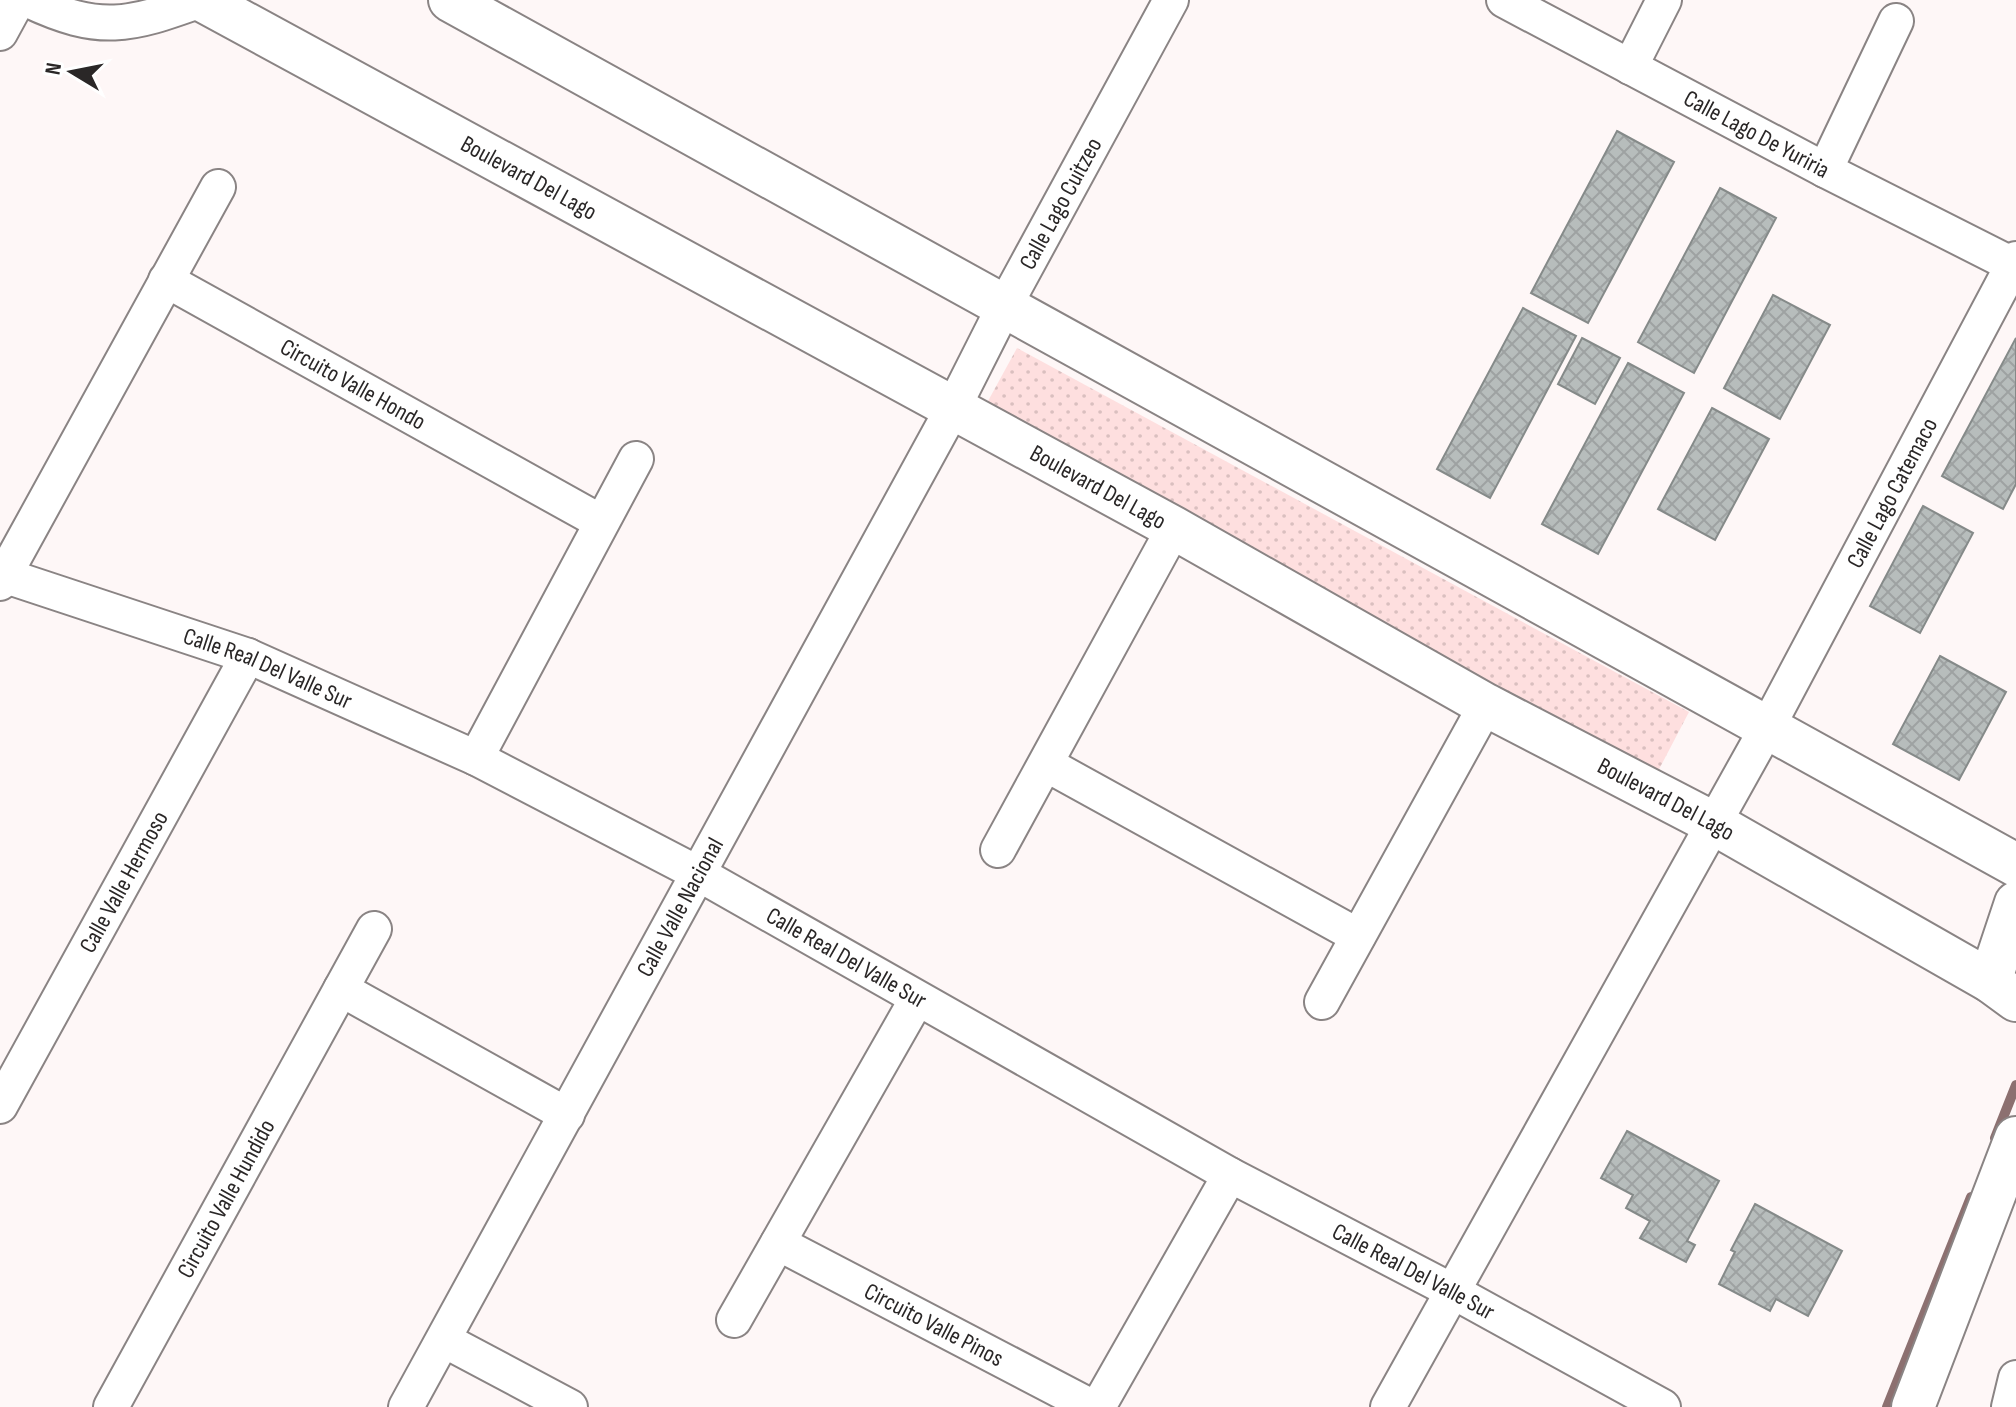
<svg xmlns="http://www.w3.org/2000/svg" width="2016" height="1407" font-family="'Sofia Sans Condensed',sans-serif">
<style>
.park{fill:url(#park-dots)}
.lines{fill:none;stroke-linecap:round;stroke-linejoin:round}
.stream{stroke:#8c7070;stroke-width:10}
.building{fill:url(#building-cross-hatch);stroke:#858a89;stroke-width:2}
.minor-casing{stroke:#8a8484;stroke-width:38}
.tertiary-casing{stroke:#8a8484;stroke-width:46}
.minor{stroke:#fff;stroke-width:34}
.tertiary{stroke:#fff;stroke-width:42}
.labels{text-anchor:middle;stroke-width:6;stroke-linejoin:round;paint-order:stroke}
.street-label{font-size:24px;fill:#2a2727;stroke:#fff}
</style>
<defs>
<pattern id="park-dots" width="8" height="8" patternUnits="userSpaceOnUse" patternTransform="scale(2)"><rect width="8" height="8" fill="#fedfdf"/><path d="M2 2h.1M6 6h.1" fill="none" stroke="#dabfbf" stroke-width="1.8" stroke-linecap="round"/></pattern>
<pattern id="building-cross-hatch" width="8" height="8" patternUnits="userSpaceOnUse" patternTransform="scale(2)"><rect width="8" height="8" fill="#b7bdbc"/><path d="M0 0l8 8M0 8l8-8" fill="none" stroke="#9ea2a2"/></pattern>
</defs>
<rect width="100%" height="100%" fill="#fef7f7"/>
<path class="park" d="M1017 348 1689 712 1655 777 982 412Z"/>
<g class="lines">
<path class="stream" d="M1995 1138 2016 1085
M1887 1407 1971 1197"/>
</g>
<path class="building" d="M1617 131 1674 162 1588 323 1531 293Z
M1720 188 1776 218 1694 373 1638 342Z
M1773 295 1830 325 1780 419 1724 388Z
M1523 308 1576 336 1490 498 1437 469Z
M1582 338 1620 358 1595 404 1558 384Z
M2016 338V484L2003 509 1942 476Z
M1628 363 1684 393 1598 554 1542 524Z
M1712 408 1769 439 1715 540 1658 509Z
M1923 506 1973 533 1920 633 1870 606Z
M1940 656 2006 692 1959 780 1893 744Z
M1627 1131 1719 1181 1687 1241 1695 1245 1686 1262 1640 1238 1650 1221 1626 1208 1633 1195 1601 1178Z
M1755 1204 1842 1251 1808 1316 1776 1299 1770 1311 1719 1284 1735 1252 1731 1250Z"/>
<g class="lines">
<g class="minor-casing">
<g id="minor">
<path d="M28 0C100 34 129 26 201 0"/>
<path id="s1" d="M1504 0 1825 170 2013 265"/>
<path d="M0 33 18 0"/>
<path d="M1630 67 1664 0"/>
<path d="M1825 170 1896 21"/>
<path id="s2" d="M166 280 601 522"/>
<path id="s3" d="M0 574 248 656 476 758 699 874 1230 1175 1454 1292 1663 1407"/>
<path d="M0 583 218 187"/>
<path d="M476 758 636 459"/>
<path d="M1046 764 1358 936"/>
<path d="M998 850 1174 528"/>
<path d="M341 989 567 1115"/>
<path d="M1322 1002 1486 705"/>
<path id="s4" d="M0 1106 248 656"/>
<path id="s5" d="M778 1243 1092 1407"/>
<path d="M734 1320 917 999"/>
<path d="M444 1340 570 1407"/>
<path id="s6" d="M111 1407 374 929"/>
<path id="s7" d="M406 1407 953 408 1005 305 1171 0"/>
<path d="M1098 1407 1230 1175"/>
<path id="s8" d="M1388 1407 1767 728 2016 259"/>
<path d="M2009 1407 2016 1378"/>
</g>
</g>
<g class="tertiary-casing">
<g id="tertiary">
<path id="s9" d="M202 0 1174 528 1486 705 1713 823 1990 981 2016 1000"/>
<path d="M450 0 2016 865"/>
<path d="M1990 981 2016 903"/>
<path d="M1913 1407 2016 1138"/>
</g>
</g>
<use href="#minor" class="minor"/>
<use href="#tertiary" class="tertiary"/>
</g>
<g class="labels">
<g class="street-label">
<text dy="8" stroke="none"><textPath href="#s1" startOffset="286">Calle Lago De Yuriria</textPath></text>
<text dy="8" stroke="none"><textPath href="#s9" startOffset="372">Boulevard Del Lago</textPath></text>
<text dy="8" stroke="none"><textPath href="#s7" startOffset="1370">Calle Lago Cuitzeo</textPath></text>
<text dy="8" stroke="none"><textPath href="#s2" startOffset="214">Circuito Valle Hondo</textPath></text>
<text dy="8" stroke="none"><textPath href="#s9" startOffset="1020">Boulevard Del Lago</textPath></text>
<text dy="8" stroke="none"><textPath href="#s8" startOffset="1044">Calle Lago Catemaco</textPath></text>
<text dy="8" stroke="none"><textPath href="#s3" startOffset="284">Calle Real Del Valle Sur</textPath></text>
<text dy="8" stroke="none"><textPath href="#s9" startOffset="1668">Boulevard Del Lago</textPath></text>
<text dy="8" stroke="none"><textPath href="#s4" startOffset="256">Calle Valle Hermoso</textPath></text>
<text dy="8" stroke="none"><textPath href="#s7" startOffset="570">Calle Valle Nacional</textPath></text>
<text dy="8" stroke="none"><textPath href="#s3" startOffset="932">Calle Real Del Valle Sur</textPath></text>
<text dy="8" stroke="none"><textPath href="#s6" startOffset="238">Circuito Valle Hundido</textPath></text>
<text dy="8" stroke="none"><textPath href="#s3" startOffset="1580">Calle Real Del Valle Sur</textPath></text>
<text dy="8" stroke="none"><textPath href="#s5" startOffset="176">Circuito Valle Pinos</textPath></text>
</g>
</g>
<g transform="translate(72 72) rotate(280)" stroke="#ffffff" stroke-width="6" paint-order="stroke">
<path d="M0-6L14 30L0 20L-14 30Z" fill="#2a2727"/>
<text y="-12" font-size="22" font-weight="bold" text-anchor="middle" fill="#2a2727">N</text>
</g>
</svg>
